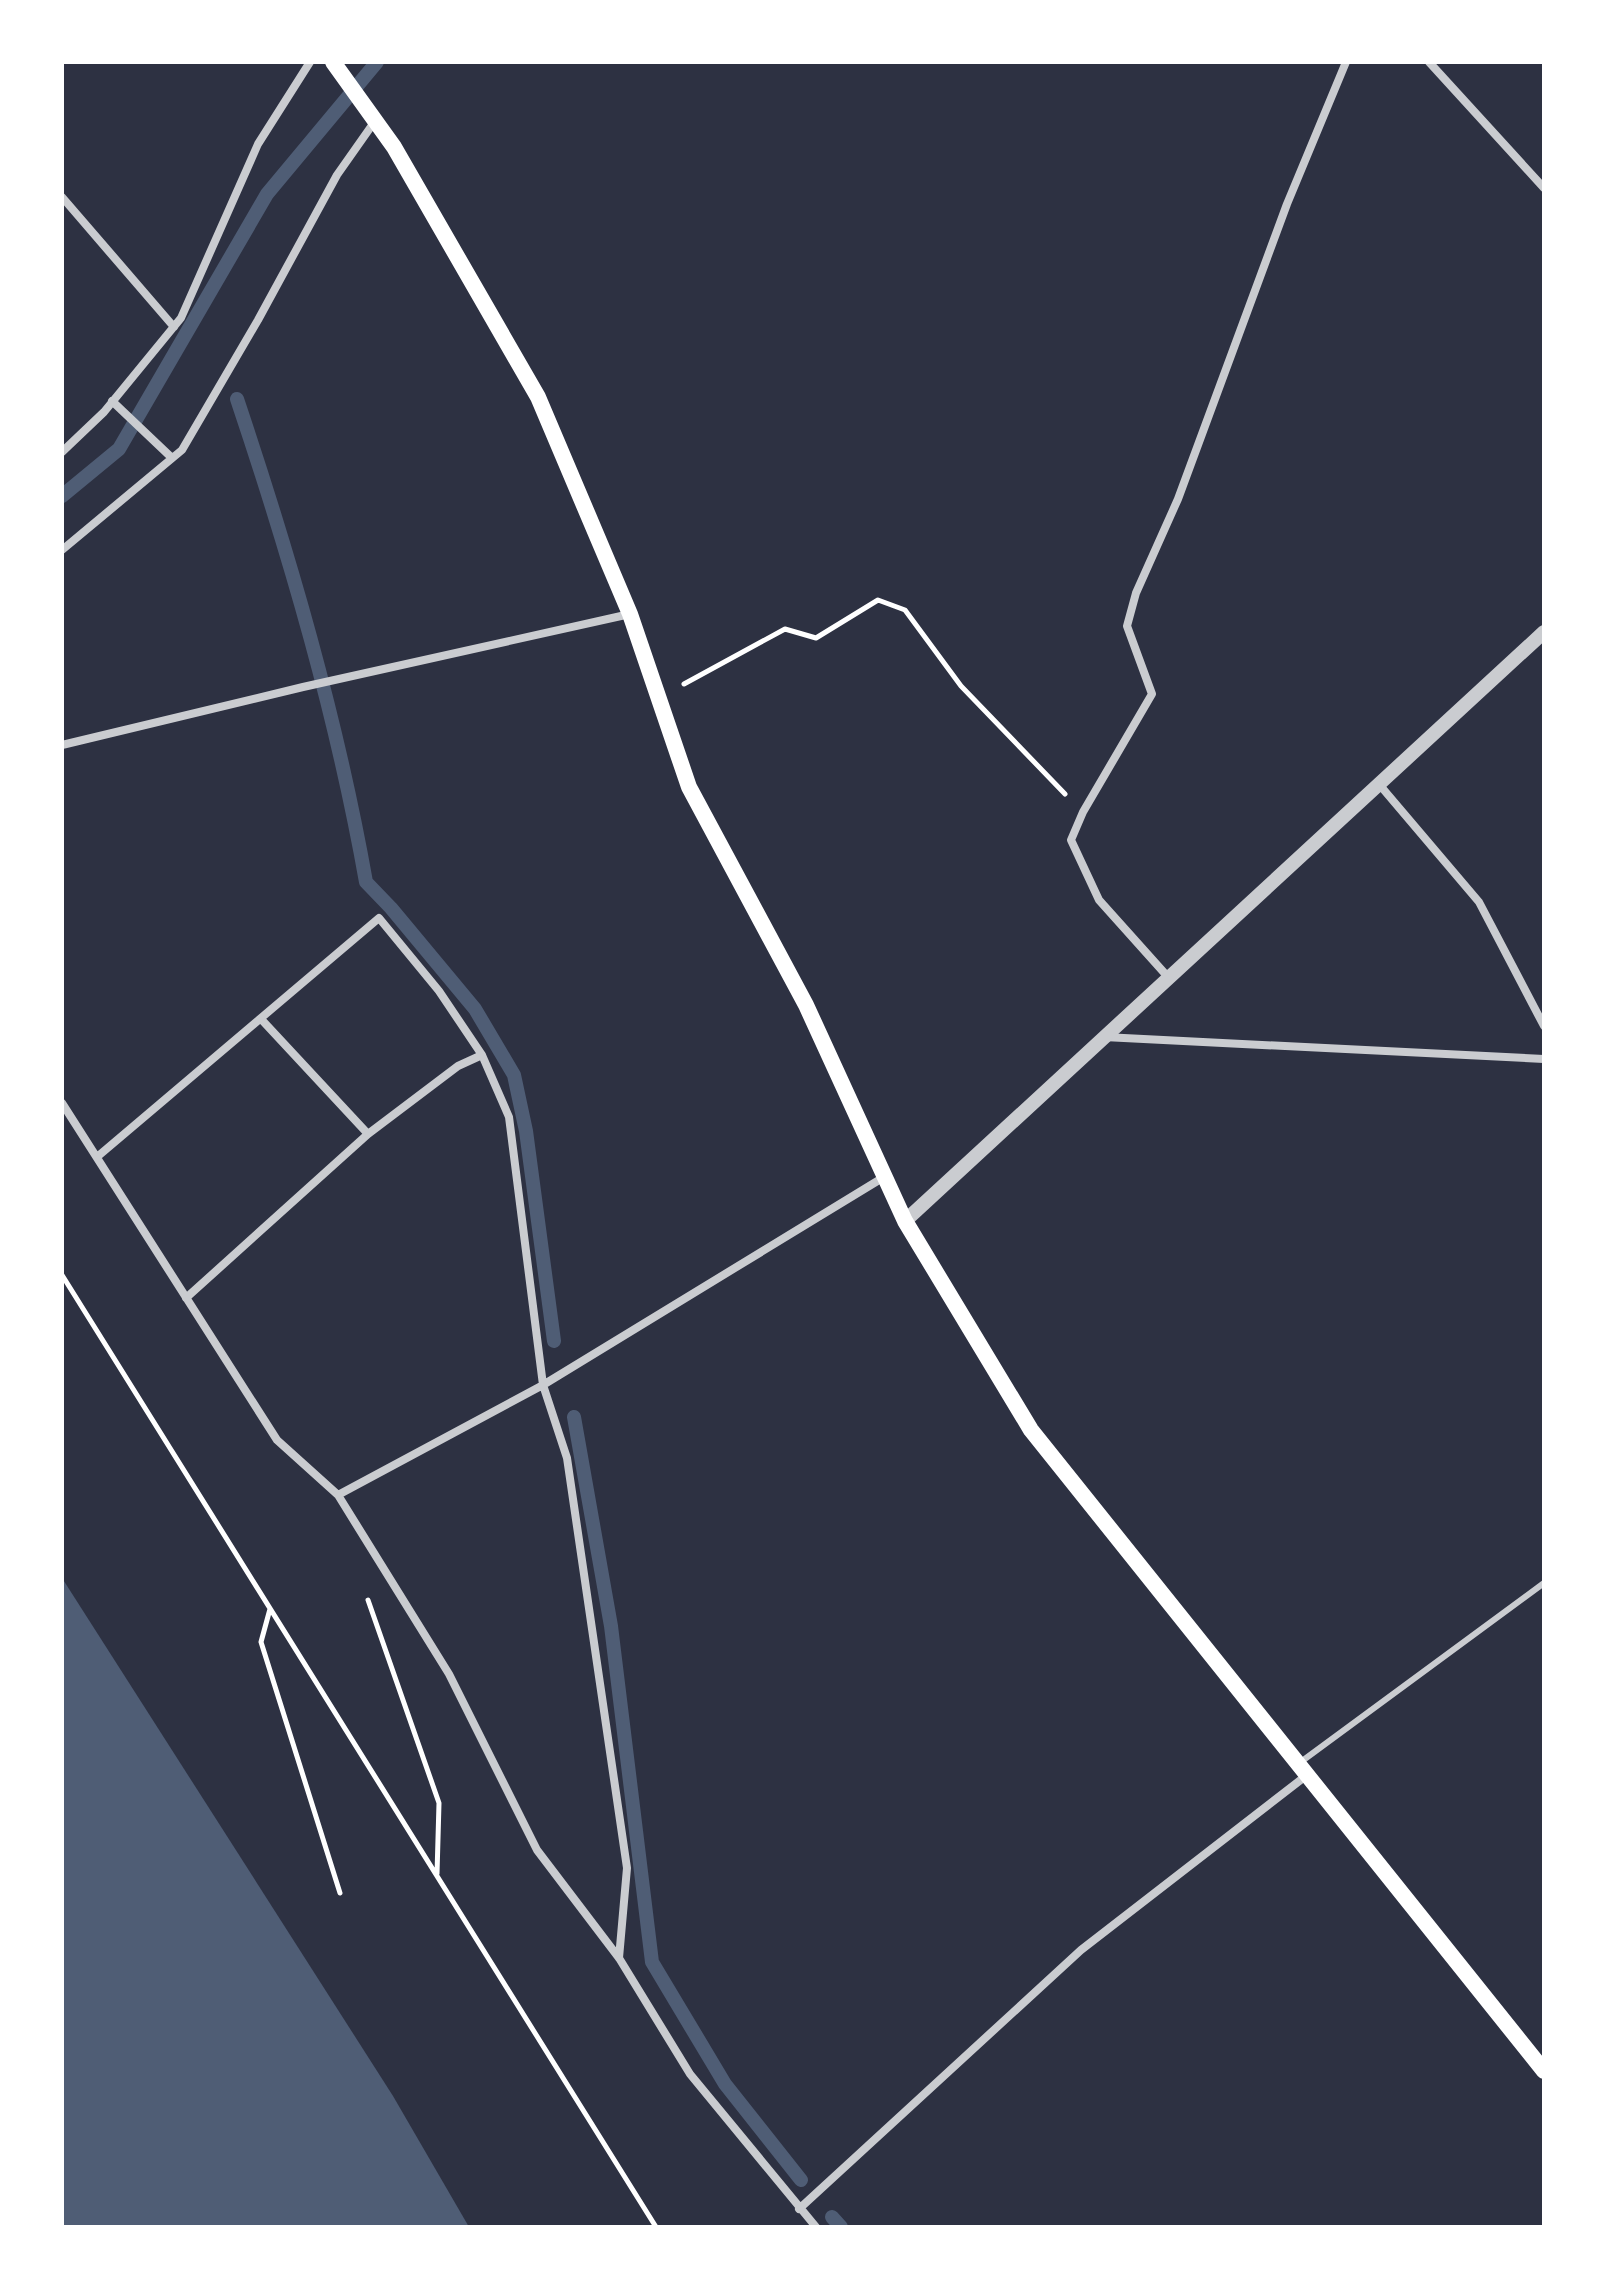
<svg xmlns="http://www.w3.org/2000/svg" width="1606" height="2289" font-family="Literata,serif">
<style>
.water{fill:#4f5d75}
.lines{fill:none;stroke-linecap:round;stroke-linejoin:round}
.stream{stroke:#4f5d75;stroke-width:14}
.path{stroke:#fff;stroke-width:5}
.service{stroke:#caccd0;stroke-width:6}
.minor{stroke:#caccd0;stroke-width:8}
.tertiary{stroke:#caccd0;stroke-width:14}
.secondary{stroke:#fff;stroke-width:16}
</style>
<rect width="100%" height="100%" fill="#2d3142"/>
<path class="water" d="M62 1578 393 2096 469 2227H62Z"/>
<g class="lines">
<path class="stream" d="M237 399C290 557 337 718 366 882L391 908 475 1009 514 1075 526 1131 554 1341
M62 496 119 449 267 194 377 62
M574 1417 611 1626 652 1962 725 2084 801 2180
M832 2217 841 2227"/>
<path class="path" d="M684 684 785 629 816 638 878 600 905 610 961 686 1065 794
M62 1275 656 2227
M368 1600 439 1803 437 1874
M270 1609 261 1642 340 1893"/>
<path class="service" d="M1298 1764 1544 1583"/>
<path class="minor" d="M1429 62 1544 188
M62 197 174 327
M112 401 172 458
M62 452 104 412 181 318 258 144 310 62
M62 550 182 450 258 320 337 175 375 121
M62 745 303 687 630 614
M1378 783 1479 902 1544 1026
M1168 977 1099 900 1071 840 1083 812 1152 694 1127 626 1136 593 1178 499 1287 204 1346 62
M261 1019 368 1134
M1104 1037 1544 1059
M62 1103 277 1440 338 1495 449 1674 537 1850 619 1958 690 2074 816 2227
M97 1157 379 918 439 991 482 1055 509 1117 543 1385 567 1458 627 1868 619 1958
M186 1298 368 1134 458 1066 482 1055
M338 1495 543 1385 884 1177
M799 2209 1081 1950 1307 1775"/>
<path class="tertiary" d="M905 1221 1544 632"/>
<path class="secondary" d="M333 62 394 147 538 397 630 614 689 787 806 1005 905 1221 1031 1430 1544 2071"/>
</g>
<rect width="1606" height="2289" fill="none" stroke="#ffffff" stroke-width="128"/>
</svg>
